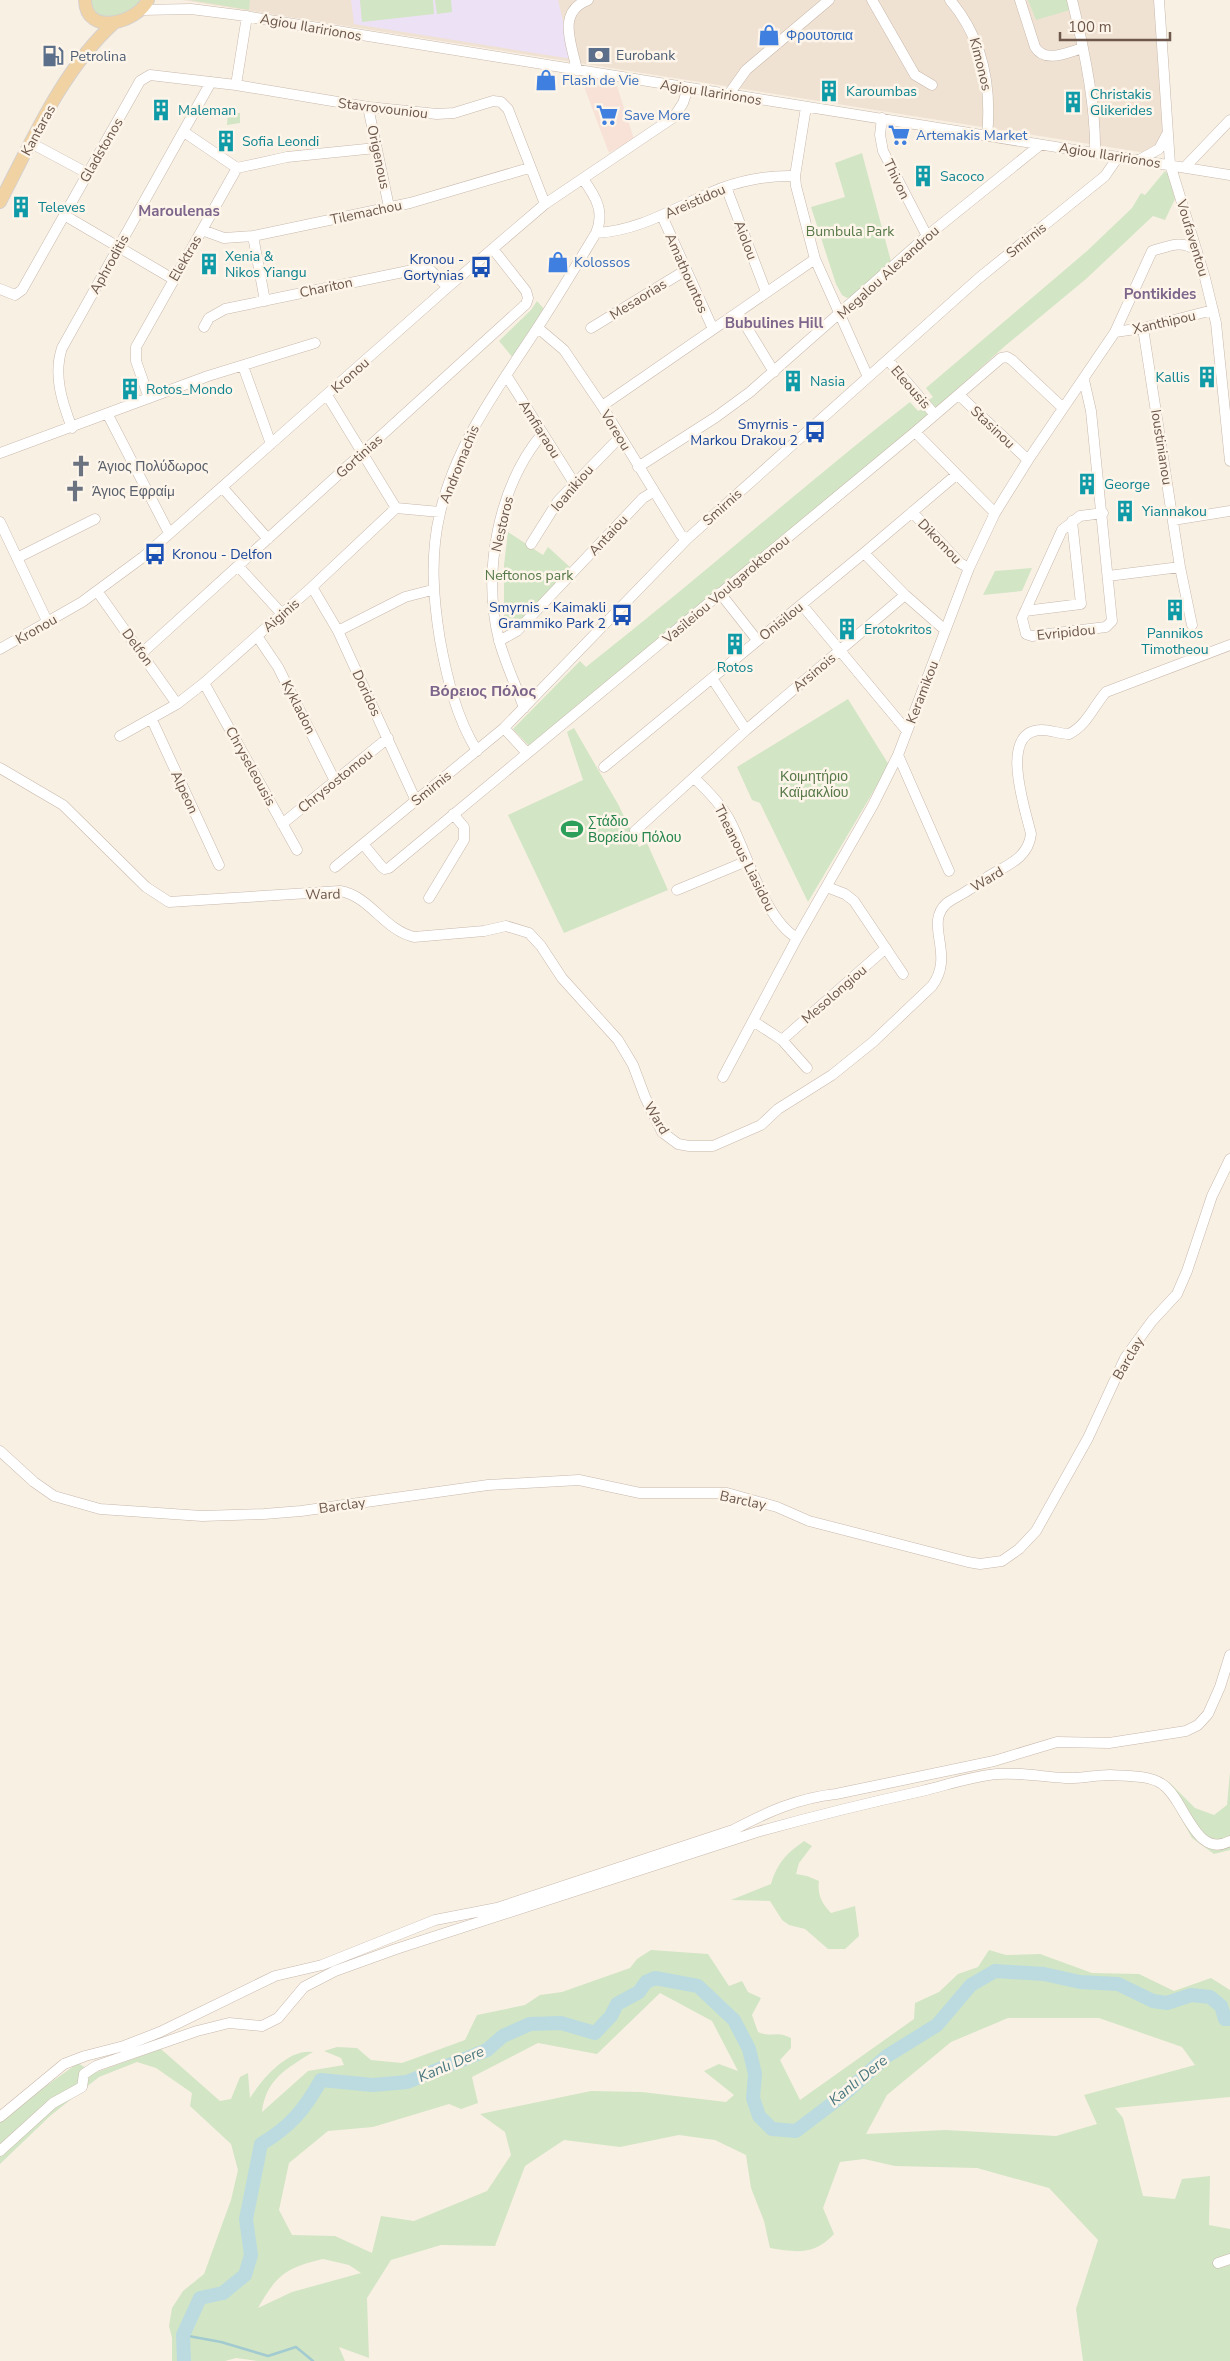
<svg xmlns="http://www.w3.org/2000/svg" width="1230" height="2361" font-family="'Nunito Sans',sans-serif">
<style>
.residential{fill:#f0e2d3}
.commercial{fill:#f8e2d8}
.education{fill:#ede1f5}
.green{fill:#d2e5c4;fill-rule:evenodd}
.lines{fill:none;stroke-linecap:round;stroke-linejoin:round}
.stream{stroke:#a2cad1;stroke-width:2.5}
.river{stroke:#bbdbe0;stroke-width:14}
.minor-casing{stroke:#c8b8ab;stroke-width:11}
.major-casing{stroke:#d6d0cd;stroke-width:14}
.minor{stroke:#fff;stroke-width:10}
.major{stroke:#f1d3a3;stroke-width:12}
.labels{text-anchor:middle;stroke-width:5;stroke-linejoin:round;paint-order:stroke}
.street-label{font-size:14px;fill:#6e584c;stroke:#fdf5e9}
.shop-label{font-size:14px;fill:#366cbe;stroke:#fdf5e9;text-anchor:start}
.service-label{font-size:14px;fill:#4e5e75;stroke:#fdf5e9;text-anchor:start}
.culture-label{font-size:14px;fill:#0d838f;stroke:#fdf5e9;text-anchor:start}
.park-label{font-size:14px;fill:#577949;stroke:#fdf5e9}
.transit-label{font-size:14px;fill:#164399;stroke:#fdf5e9;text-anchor:end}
.worship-label{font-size:14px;fill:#5b616d;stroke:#fdf5e9;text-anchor:start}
.leisure-label{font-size:14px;fill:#27864d;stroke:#fdf5e9;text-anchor:start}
.neighbourhood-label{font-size:15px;font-weight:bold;fill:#7d658b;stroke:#fdf5e9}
.water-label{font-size:15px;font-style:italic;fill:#497780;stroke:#fdf5e9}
</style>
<rect width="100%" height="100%" fill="#f9f0e4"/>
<path class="residential" d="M182 0H1155L1165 138 1146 153Z"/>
<path class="commercial" d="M580 76 616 83 634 139 609 153Z"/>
<path class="education" d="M351 0H558L572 59 354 24Z"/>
<path class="green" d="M92 0H143C132 11 121 15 106 19 97 14 91 10 92 0Z
M190 0H250L249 10Z
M360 0H433L434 14 362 22Z
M435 0H451L452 12 437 14Z
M1028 0H1067L1070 10 1036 20Z
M228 112 240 113V123L227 125Z
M862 153 892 265 853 296 847 298 842 295 836 284 811 207 845 197 835 163Z
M1165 171 1168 174 1175 199 1165 220 1153 216 1086 279 1005 346 936 408 929 400 933 397 926 388 1087 251 1132 208 1141 193 1145 195Z
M537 301 545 310 513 358 499 341 531 310Z
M910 402 918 411 924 408 929 416 530 747 513 729 580 661 586 667C696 581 800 488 910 402Z
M508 532 543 555 548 547 571 568 517 626 508 625 504 617V565Z
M1032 568 1022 591 983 595 995 571Z
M848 699 889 765 808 902 760 803 752 800 737 767Z
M574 728 618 804 639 847 647 843 668 890 564 933 508 815 583 780 567 732Z
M1230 1772V1850L1214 1854 1192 1838 1158 1777 1170 1783 1195 1808 1214 1815 1227 1805Z
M804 1841 812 1846 799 1863 796 1874 807 1876 819 1881C817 1894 822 1904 831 1913L855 1906 859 1936 845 1949H828L805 1929 789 1925 782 1920 770 1901 731 1900 771 1884C778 1862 786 1854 804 1841Z
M651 1950 708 1954 729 1986 742 1981 748 1992 761 1998 752 2015 758 2032C772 2038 776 2030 791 2038V2048L780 2060 800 2100 914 2019 915 2003 939 1992 958 1974 978 1967 989 1950 1006 1955 1040 1954 1092 1973 1139 1974 1174 1991 1211 1978 1230 1990V2097L1115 2108 1123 2118 1143 2196 1175 2199 1182 2179 1210 2176 1209 2225 1230 2229V2361H1083L1076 2309 1098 2240 1049 2188 977 2168 895 2166 864 2159 840 2162 823 2208 834 2234C814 2256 796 2252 770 2248L764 2221 751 2188 746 2155 715 2140 679 2135 620 2147 564 2140 525 2166 495 2246 441 2245 391 2260 367 2298 369 2358 339 2347 345 2361H257L236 2358 225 2361H172V2338L169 2326 172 2308 183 2291 204 2274 231 2200 238 2170 231 2144 190 2106 192 2093 156 2068 137 2062 99 2077 50 2116 0 2164V2119L78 2063 94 2073 161 2049 220 2101 231 2099 240 2077 248 2073 250 2098C262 2079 288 2048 313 2052 286 2069 266 2079 262 2112L308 2071 344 2065 341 2058 324 2051 337 2047 357 2048 371 2060 402 2063 465 2040 477 2015 525 2005 540 1995 562 1992 630 1968 637 1959ZM660 1993 712 2021 738 2071 719 2064 704 2071 734 2095 726 2102 642 2092 591 2091 480 2114 505 2132 511 2155 487 2191 414 2221 381 2216 372 2253 335 2236 292 2235 279 2210 289 2163 328 2131 373 2127 449 2104 461 2109 478 2103 472 2077 538 2043 597 2054ZM1008 2018H1099L1182 2047 1195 2065 1084 2095 1097 2124 1056 2136 945 2130 866 2134 887 2095 951 2042ZM323 2259 349 2265 361 2273 292 2292 258 2308C277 2275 285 2268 323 2259Z"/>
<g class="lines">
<path class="stream" d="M183 2335 221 2342 268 2356 296 2347 313 2361"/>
<path class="river" d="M184 2361 183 2335 200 2298 223 2293 245 2275 251 2255 246 2219 261 2144C290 2127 305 2109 321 2080L373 2085 407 2082 487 2050 503 2036 530 2024 561 2023 595 2033 611 2016 617 2004 639 1992 646 1982 655 1978 698 1986 734 2020 749 2049 755 2074 753 2098 759 2116 772 2129 796 2131 842 2096 887 2056 937 2025 971 1985 995 1971 1044 1974 1080 1982 1118 1984 1153 2001 1167 2003 1191 1995 1210 1997 1221 2006 1225 2019H1230"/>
<g class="minor-casing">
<path id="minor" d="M872 0 915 75 932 85
M950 0C983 39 992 86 987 136
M1020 0 1035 47C1045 64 1068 52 1083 48
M1072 0C1083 44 1096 108 1095 152
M1159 0 1170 164 1205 278 1216 323 1230 461
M141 10 191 9 238 15 1230 175
M577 70C572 45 556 12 588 0
M236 85 247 16
M729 94 746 70 829 0
M368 107 389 207
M806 107 795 176 796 186 815 259 868 377
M882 118 880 135 883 151 927 236
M184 132 237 168
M31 143 87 173
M1139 160 1159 149 1167 134
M1185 167 1230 120
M726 187 766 292
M64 215 173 279
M662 216 713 329
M202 230 224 238 253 236 410 203 529 168
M596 233C638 231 673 209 712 192 737 181 768 175 795 176
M253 236 265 301
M0 289 15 295 22 290 140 81 150 75 236 85 368 107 437 114 454 113 493 101 501 102 508 109 545 204
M738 313 774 372
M204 327 209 318 225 309 408 271 428 268 448 287
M538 328 564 350 602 406 681 535 687 539
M591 328 686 270
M1143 328 1180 567 1192 625
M1115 332 1143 328 1213 310
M888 360 935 415
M243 366 271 444
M506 375 574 483
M1084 380 1091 411 1112 621 1106 627 1032 636 1026 634 1022 618 1062 530 1080 516 1103 513
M327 395 396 508
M959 395 1028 460
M149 398 136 361V347L237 168 287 157 376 148
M602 406 815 259
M108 415 169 533
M72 428C62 402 53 375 62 348L211 82
M915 432 995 513
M0 453 208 376 315 343
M638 467 716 417 750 392 927 236 1040 145
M222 487 268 539
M912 512 960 563 969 568
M1173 520 1230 511
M0 522 48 623
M531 544 558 501 620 437
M864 553 905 595 945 630
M17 558 95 519
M238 566 282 614
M1108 576 1180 567
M312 587 338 631 416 801
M97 591 177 704
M720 593 757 640
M802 605 907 731
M1025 611 1081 604 1072 521
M338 631 405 597 432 590
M257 636 278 667 335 781
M499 641 517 631 643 498 653 492
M0 649 82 602 143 557 448 287 545 204 674 117 683 103 688 88
M142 653 526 304 528 298 526 291 493 249
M712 678 746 730
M204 683 297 850
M524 708C516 685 505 663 499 640 482 572 498 487 542 434
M152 720 219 865
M504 728 527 753
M120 736 177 704 204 683 312 587 396 508 440 512
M477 751C456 717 447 678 440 640 433 597 430 555 440 513 456 444 498 388 536 330 557 298 576 266 596 233 605 212 596 197 583 179
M898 755 949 871
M604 767 864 553 956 475
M0 768 63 805 146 887 169 902 340 891C370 896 384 930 414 937L484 931 506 926 529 933 541 946 562 978 618 1040 633 1065 645 1097 662 1132 678 1144 689 1146H713L761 1125 778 1109 832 1075 873 1042 932 986C956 954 923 924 947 903 954 898 963 894 970 889 976 886 980 881 986 878 1004 866 1028 860 1031 834 1026 811 997 730 1042 730 1051 730 1060 734 1069 734 1087 725 1093 707 1106 692L1230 645
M694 778C707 790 720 803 729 819 747 852 764 919 797 938
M282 824 388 738
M635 831 746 730 905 595
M363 844 382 867 385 869 389 868 915 432 1001 358 1007 357 1012 360 1063 408
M335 867 504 728 687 539 979 278 1105 176 1118 157
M827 887 845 894 854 901 903 974
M677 890 747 861
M429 898 464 840V827L453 814
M753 1021 782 1040 807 1068
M782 1040 886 948
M723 1077 797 938 873 805 898 755 969 568 995 513 1028 460 1115 332 1152 251C1169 246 1182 239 1197 251
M0 1451 34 1482 54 1496 100 1509 202 1516 264 1514 301 1511 488 1485 579 1480 640 1493H727L777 1507 809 1521 968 1562 980 1564 1002 1561 1019 1549 1036 1531 1088 1438 1125 1358 1152 1321 1177 1294 1187 1271 1212 1196 1230 1159
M0 2117 64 2064 85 2056 124 2046 160 2032 275 1976 322 1965 435 1920 497 1908 733 1830C767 1812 798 1798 836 1794L994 1761 1057 1742 1109 1743 1186 1731 1198 1725 1208 1714 1220 1687 1230 1655
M0 2151 53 2103 82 2087 84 2074 96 2066 197 2031 229 2023 262 2026 278 2018 304 1987 335 1971 396 1949 757 1832C811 1817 867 1803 922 1791 947 1785 972 1776 997 1774 1019 1772 1043 1777 1065 1778 1080 1779 1095 1775 1110 1775 1126 1776 1149 1775 1162 1784 1185 1799 1195 1860 1230 1841
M1218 2263 1230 2259"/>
</g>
<g class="major-casing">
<path id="major" d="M85 0C86 37 137 23 148 0
M0 202C32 141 62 70 114 23"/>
</g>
<use href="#minor" class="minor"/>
<use href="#major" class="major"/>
</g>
<defs>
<g id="shop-bare" transform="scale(1.725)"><path d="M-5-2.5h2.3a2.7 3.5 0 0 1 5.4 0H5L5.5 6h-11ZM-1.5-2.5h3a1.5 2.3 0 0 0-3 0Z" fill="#3f7fe0" stroke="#fdf5e9" stroke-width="2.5" paint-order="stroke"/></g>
<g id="bank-bare" transform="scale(1.725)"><path d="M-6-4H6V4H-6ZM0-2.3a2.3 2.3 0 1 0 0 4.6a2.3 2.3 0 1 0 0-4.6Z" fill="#5c6f8a" stroke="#fdf5e9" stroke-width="2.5" paint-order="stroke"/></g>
<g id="fuel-bare" transform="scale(1.725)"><path d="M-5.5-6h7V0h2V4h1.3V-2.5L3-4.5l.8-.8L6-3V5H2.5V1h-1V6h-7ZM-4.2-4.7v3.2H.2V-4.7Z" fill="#5c6f8a" stroke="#fdf5e9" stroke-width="2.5" paint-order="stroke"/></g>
<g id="building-bare" transform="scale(1.725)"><path d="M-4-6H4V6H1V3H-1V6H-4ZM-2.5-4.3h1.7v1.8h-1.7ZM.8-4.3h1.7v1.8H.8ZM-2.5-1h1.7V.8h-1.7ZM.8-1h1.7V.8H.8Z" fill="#0f9aa8" stroke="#fdf5e9" stroke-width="2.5" paint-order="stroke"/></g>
<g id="supermarket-bare" transform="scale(1.725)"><path d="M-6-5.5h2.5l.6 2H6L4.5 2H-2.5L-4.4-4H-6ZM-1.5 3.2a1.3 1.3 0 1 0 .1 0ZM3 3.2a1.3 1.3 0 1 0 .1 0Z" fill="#3f7fe0" stroke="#fdf5e9" stroke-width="2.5" paint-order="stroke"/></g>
<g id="bus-bare" transform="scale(1.725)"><path d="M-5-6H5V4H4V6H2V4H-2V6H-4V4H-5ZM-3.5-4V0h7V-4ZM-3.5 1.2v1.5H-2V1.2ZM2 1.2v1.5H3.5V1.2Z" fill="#1a4fb4" stroke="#fdf5e9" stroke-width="2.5" paint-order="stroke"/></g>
<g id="church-bare" transform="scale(1.725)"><path d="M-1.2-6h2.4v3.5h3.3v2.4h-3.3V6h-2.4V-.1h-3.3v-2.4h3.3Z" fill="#6b7280" stroke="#fdf5e9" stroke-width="2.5" paint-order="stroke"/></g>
<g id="stadium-bare" transform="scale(1.725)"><path d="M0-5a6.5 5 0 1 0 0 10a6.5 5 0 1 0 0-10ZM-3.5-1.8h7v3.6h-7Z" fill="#2e9e5b" stroke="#fdf5e9" stroke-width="2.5" paint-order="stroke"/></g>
</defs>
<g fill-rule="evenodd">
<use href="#shop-bare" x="769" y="35"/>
<use href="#bank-bare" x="599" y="55"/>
<use href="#fuel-bare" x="53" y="56"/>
<use href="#shop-bare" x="546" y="80"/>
<use href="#building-bare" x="829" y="91"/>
<use href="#building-bare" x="1073" y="102"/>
<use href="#building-bare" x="161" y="110"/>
<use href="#supermarket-bare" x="607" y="115"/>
<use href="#supermarket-bare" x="899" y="135"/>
<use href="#building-bare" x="226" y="141"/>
<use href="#building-bare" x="923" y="176"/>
<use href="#building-bare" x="21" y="207"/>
<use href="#shop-bare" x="558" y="262"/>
<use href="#building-bare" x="209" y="264"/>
<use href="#bus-bare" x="481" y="267"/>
<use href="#building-bare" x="1207" y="377"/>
<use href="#building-bare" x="793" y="381"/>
<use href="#building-bare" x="130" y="389"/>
<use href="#bus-bare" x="815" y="432"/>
<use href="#church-bare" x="81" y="466"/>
<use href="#building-bare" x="1087" y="484"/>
<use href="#church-bare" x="75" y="491"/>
<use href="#building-bare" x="1125" y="511"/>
<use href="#bus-bare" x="155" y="554"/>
<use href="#building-bare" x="1175" y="610"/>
<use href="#bus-bare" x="622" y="615"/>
<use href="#building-bare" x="847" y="629"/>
<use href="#building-bare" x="735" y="644"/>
<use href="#stadium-bare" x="572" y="829"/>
</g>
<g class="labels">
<g class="street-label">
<text transform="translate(311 27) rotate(10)" y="5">Agiou Ilaririonos</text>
<text transform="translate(981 64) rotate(76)" y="5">Kimonos</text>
<text transform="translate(711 92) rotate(9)" y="5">Agiou Ilaririonos</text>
<text transform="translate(383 108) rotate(7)" y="5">Stavrovouniou</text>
<text transform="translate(38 130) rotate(-61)" y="5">Kantaras</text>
<text transform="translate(101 150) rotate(-60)" y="5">Gladstonos</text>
<text transform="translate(1110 155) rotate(9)" y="5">Agiou Ilaririonos</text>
<text transform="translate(379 157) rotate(78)" y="5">Origenous</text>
<text transform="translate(897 179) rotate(64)" y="5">Thivon</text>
<text transform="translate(695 201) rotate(-24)" y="5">Areistidou</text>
<text transform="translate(366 212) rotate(-12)" y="5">Tilemachou</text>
<text transform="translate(1193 238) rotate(73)" y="5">Voufaventou</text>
<text transform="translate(746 240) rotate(69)" y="5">Aiolou</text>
<text transform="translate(1026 240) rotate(-39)" y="5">Smirnis</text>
<text transform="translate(185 258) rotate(-60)" y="5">Elektras</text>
<text transform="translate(109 264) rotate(-61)" y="5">Aphroditis</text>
<text transform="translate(888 272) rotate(-42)" y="5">Megalou Alexandrou</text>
<text transform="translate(687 273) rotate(66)" y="5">Amathountos</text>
<text transform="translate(326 287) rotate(-12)" y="5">Chariton</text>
<text transform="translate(638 299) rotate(-32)" y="5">Mesaorias</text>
<text transform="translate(1164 322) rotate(-13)" y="5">Xanthipou</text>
<text transform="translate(350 375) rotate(-42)" y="5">Kronou</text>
<text transform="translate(911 387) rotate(49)" y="5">Eleousis</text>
<text transform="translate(993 427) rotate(43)" y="5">Stasinou</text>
<text transform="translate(540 429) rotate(58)" y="5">Amfiaraou</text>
<text transform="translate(616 430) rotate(59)" y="5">Voreou</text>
<text transform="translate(1162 447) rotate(81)" y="5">Ioustinianou</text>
<text transform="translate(359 456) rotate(-42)" y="5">Gortinias</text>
<text transform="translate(459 464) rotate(-68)" y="5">Andromachis</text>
<text transform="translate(572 488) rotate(-49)" y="5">Ioanikiou</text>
<text transform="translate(722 507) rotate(-42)" y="5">Smirnis</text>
<text transform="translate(502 524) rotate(-77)" y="5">Nestoros</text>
<text transform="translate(608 535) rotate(-47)" y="5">Antaiou</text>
<text transform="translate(940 541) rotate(46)" y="5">Dikomou</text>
<text transform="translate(726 589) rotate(-40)" y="5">Vasileiou Voulgaroktonou</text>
<text transform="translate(281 615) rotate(-41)" y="5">Aiginis</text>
<text transform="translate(781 621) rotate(-39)" y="5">Onisilou</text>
<text transform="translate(36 629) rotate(-30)" y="5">Kronou</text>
<text transform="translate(1066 632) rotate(-6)" y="5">Evripidou</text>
<text transform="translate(138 647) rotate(54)" y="5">Delfon</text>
<text transform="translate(814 672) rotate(-40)" y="5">Arsinois</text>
<text transform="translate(922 692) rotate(-69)" y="5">Keramikou</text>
<text transform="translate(367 693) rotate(65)" y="5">Doridos</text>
<text transform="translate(299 707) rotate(63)" y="5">Kykladon</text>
<text transform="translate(251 766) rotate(61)" y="5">Chryseleousis</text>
<text transform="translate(335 781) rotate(-39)" y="5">Chrysostomou</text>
<text transform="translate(431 788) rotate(-39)" y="5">Smirnis</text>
<text transform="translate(185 792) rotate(65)" y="5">Alpeon</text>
<text transform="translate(745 858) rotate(63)" y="5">Theanous Liasidou</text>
<text transform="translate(987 879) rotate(-31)" y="5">Ward</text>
<text transform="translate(323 894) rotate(-2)" y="5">Ward</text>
<text transform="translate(834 994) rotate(-41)" y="5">Mesolongiou</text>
<text transform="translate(657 1118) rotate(59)" y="5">Ward</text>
<text transform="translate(1128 1358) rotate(-60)" y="5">Barclay</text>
<text transform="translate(743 1500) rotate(12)" y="5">Barclay</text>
<text transform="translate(342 1505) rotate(-8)" y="5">Barclay</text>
</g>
<g class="shop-label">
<text x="786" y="40">Φρουτοπια</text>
<text x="562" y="85">Flash de Vie</text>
<text x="624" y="120">Save More</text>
<text x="916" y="140">Artemakis Market</text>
<text x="574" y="267">Kolossos</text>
</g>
<g class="service-label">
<text x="616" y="60">Eurobank</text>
<text x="70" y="61">Petrolina</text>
</g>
<g class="culture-label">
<text x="846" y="96">Karoumbas</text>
<text x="1090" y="99">Christakis<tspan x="1090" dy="16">Glikerides</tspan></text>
<text x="178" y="115">Maleman</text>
<text x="242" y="146">Sofia Leondi</text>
<text x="940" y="181">Sacoco</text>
<text x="38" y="212">Televes</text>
<text x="225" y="261">Xenia &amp;<tspan x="225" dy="16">Nikos Yiangu</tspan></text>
<text x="1190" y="382" text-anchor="end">Kallis</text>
<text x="810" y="386">Nasia</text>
<text x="146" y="394">Rotos_Mondo</text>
<text x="1104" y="489">George</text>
<text x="1142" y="516">Yiannakou</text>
<text x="864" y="634">Erotokritos</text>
<text x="1175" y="638" text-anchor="middle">Pannikos<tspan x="1175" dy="16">Timotheou</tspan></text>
<text x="735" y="672" text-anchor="middle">Rotos</text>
</g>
<g class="park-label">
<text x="850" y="236">Bumbula Park</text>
<text x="529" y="580">Neftonos park</text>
<text x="814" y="781">Κοιμητήριο<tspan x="814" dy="16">Καϊμακλίου</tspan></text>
</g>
<g class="transit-label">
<text x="464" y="264">Kronou -<tspan x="464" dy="16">Gortynias</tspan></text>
<text x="798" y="429">Smyrnis -<tspan x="798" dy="16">Markou Drakou 2</tspan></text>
<text x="172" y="559" text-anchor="start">Kronou - Delfon</text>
<text x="606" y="612">Smyrnis - Kaimakli<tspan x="606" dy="16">Grammiko Park 2</tspan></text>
</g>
<g class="worship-label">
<text x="98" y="471">Άγιος Πολύδωρος</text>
<text x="92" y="496">Άγιος Εφραίμ</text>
</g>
<g class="leisure-label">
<text x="588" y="826">Στάδιο<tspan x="588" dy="16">Βορείου Πόλου</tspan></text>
</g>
<g class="neighbourhood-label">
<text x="179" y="216">Maroulenas</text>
<text x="1160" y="299">Pontikides</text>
<text x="774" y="328">Bubulines Hill</text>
<text x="483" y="696">Βόρειος Πόλος</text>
</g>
<g class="water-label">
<text transform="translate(451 2064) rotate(-23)" y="5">Kanlı Dere</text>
<text transform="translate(858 2080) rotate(-39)" y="5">Kanlı Dere</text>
</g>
</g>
<path d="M1060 32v8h110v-8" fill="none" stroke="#6e584c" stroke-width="2.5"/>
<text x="1068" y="32" font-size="15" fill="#6e584c" stroke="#fdf5e9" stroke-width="4" paint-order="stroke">100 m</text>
</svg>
